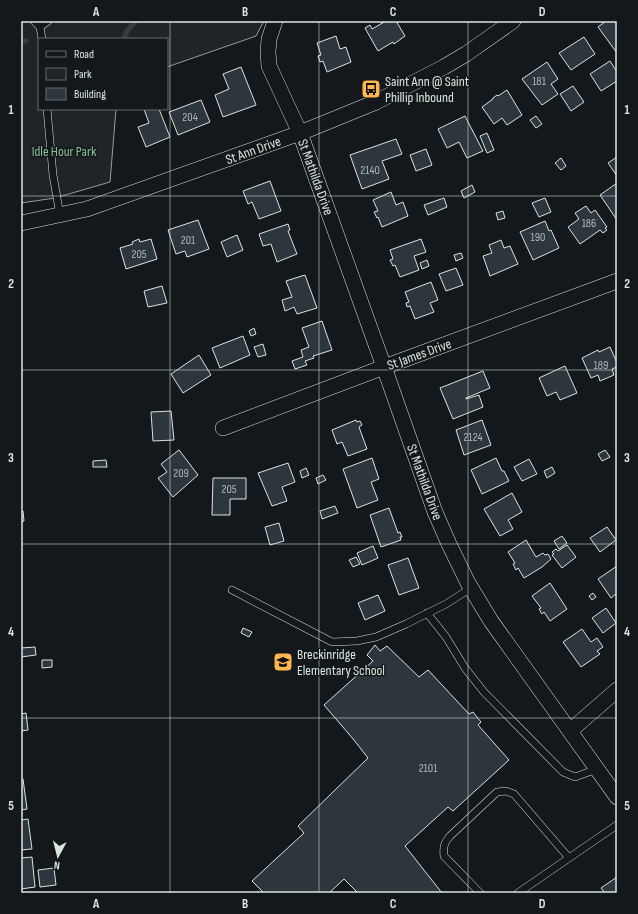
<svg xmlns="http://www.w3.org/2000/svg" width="638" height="914" font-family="'Sofia Sans Condensed',sans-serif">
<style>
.green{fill:#202428;stroke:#939e99}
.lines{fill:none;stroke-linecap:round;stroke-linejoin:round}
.stream{stroke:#363b3e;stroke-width:5}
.building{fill:#2c363c;stroke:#d8e6dc}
.service-casing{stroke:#d8e6dc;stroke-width:8}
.minor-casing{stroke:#d8e6dc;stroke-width:16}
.service{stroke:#14181c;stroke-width:7}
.minor{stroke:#14181c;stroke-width:15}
.grid{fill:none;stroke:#d8e6dc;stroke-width:1;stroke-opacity:0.55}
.labels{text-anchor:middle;stroke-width:3;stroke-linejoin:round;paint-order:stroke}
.number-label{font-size:12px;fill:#adbab4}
.poi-label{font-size:14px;fill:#d8e6dc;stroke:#14181c;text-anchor:start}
.street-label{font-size:14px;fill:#d8e6dc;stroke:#14181c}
.park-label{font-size:14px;fill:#8ac095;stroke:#14181c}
.neatline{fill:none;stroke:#d8e6dc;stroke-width:1.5}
.grid-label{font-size:13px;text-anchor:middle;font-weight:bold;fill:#d8e6dc}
</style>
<rect width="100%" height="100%" fill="#14181c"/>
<path class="green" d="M21 21H264L256 36 167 67V39H39V109H116L110 182 55 198 21 203Z"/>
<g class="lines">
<path class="stream" d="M124 39 127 31 136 21
M21 41H26"/>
</g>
<path class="building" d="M386 21H396L405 36 394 44 393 42 378 51 365 28 370 25 372 29Z
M606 21H617V53L598 27Z
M336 36 340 49 346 47 351 62 327 72 323 61 320 62 318 56 321 55 317 43Z
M584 37 595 54 571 70 559 53Z
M610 61 617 72V81L601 91 590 74Z
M547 62 558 79 551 84 558 94 542 105 522 79Z
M241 67 256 105 223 117 215 95 229 89 223 74Z
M573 86 584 102 571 111 560 94Z
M507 90 522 115 507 125 502 118 494 124 482 107 493 99V98L497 95 498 96Z
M201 100 210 122 178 135 169 112Z
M144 109H159L170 137 146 147 138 127 149 123Z
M465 116 483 151 467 158 459 142 447 148 438 129Z
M536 116 542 124 536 128 530 120Z
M487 133 494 150 487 153 480 136Z
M396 139 402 154 382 161 389 179 362 189 350 155Z
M426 149 432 165 416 171 410 155Z
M617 157V176L608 163Z
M561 158 566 166 561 170 555 163Z
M270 181 281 211 259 219 252 202 248 204 243 191Z
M617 183V220L600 195Z
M472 185 475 192 464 198 461 191Z
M391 192 396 205 403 202 408 216 382 227 378 217 377 218 374 212 378 211 373 200Z
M444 198 447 207 428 215 424 205Z
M545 198 551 212 539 217 532 203Z
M586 206 591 213 595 210 607 227 605 228 607 230 603 233 600 230 580 244 568 227 579 219 575 213Z
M503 211 505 218 498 220 496 213Z
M198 220 209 249 187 257 185 251 176 254 168 230Z
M545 221 549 231 551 230 559 248 533 260 520 232Z
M288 224 290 230 288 231 297 254 277 262 271 244 263 246 259 234Z
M237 235 243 250 227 257 221 242Z
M139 239 140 242 151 239 157 259 126 269 120 248 133 244 132 242Z
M421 239 426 252 414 256 419 270 400 277 395 265 393 266 390 260 393 259 390 250Z
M501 240 504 248 510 246 518 264 490 276 483 256 492 253 489 245Z
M461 253 463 258 456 261 454 255Z
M427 260 429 266 422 269 420 263Z
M456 268 463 285 446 291 439 274Z
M305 275 317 308 297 314 294 307 285 311 282 300 292 297 286 281Z
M431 282 438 300 430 303 434 312 415 319 410 306 407 307 406 303 409 302 405 292Z
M162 286 167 303 148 307 144 291Z
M322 321 332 350 313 356 314 358 305 361 307 365 295 369 292 361 303 357 301 350 309 347 302 328Z
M254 328 256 334 251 336 249 331Z
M243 336 250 355 220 368 212 348Z
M263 344 266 355 258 357 254 347Z
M610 347 617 363V367L612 369 614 375 600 381 598 375 591 378 582 358 598 350 599 352Z
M199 355 211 375 183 393 171 374Z
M565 366 577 393 560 400 556 392 547 396 539 378Z
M483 371 490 388 466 398V399L479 395 483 407 453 419 440 388Z
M171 411 174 440 153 441 151 412Z
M356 420 357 422 360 421 362 425 359 427 367 449 348 456 342 442 337 444 332 430Z
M482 420 491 445 464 455 456 430Z
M179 450 198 475 173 497 158 478 167 472 161 464Z
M605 450 610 457 602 461 598 454Z
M372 458 379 479 371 482 378 500 357 508 343 469Z
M496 458 502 471H504L509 481 482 494 471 470Z
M529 459 537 474 522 481 514 467Z
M106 460 107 467H93V461Z
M288 463 295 482 282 487 287 501 272 506 258 473Z
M552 467 555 473 547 478 544 471Z
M306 468 309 475 302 478 300 471Z
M323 475 326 480 318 484 316 478Z
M213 478H246V499H230V515H212Z
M512 493 522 512 508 520 513 529 500 536 484 509Z
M335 506 338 513 322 519 320 511Z
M389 508 398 533 400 532 402 537H400L401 540 381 547 370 515Z
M21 511H23L24 521 21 522Z
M279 523 284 541 270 545 265 527Z
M607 527 616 540 600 552 590 538Z
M562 536 567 543 559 549 554 541Z
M526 540 536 557 543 553 545 555 548 554 551 559 542 567 524 578 518 568 516 570 513 564 515 563 508 552Z
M567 545 576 557 562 568 552 555 554 554 552 552 556 549 558 551Z
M373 546 378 558 362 565 357 553Z
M356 557 360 564 353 567 349 560Z
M408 558 419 588 399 595 388 565Z
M617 566V593L611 598 598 579Z
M550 583 567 609 550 621 544 612 542 614 539 609 541 608 532 596Z
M593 593 596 597 592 600 589 596Z
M378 595 385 611 365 620 358 603Z
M606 608 616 623 603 633 592 618Z
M243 628 252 632 249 637 241 633Z
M582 629 591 642 597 638 603 647 597 651 600 654 581 667 563 642Z
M375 645 380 651 387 646 419 677 428 670 469 714 473 712 481 722 478 725 509 760 453 811 448 807 405 846 442 893H358L344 879 329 893H264L252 881 304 833 298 826 368 758 354 740 324 705 373 661 367 655Z
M35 647 36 655 21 657V648Z
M42 660H52V667L42 668Z
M26 713 28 730 21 731V714Z
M21 779H23L27 809 21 810Z
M28 819 32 849 21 850V820Z
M32 857 35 887 21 889V858Z
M54 868 56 885 40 887 38 870Z
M617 877V893H605L601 888Z"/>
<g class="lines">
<g class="service-casing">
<path id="service" d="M34 21 40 27 42 39
M40 27 48 21
M47 109 53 175 60 215
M232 590 332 642 357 641 376 637 406 624 446 604 471 588
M427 613 446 637 465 668 484 692 563 772 575 777 597 769
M480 893 444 856C443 847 444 843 450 836L497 792 506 791 514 794 569 858
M518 893 617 825"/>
</g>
<g class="minor-casing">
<path id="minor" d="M275 21 269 39 268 52 269 66 300 133 384 367 435 512 449 544 468 583 491 621 617 797
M21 223 87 209 300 133 376 102 444 67 466 54 513 21
M223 428 384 367 617 281
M570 731 617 690"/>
</g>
<use href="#service" class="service"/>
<use href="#minor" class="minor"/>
</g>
<path class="grid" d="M170 21V893M319 21V893M468 21V893M21 196H617M21 370H617M21 544H617M21 718H617"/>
<defs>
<g id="bus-square" transform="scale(1)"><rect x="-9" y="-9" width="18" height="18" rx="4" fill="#ffb74d" stroke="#14181c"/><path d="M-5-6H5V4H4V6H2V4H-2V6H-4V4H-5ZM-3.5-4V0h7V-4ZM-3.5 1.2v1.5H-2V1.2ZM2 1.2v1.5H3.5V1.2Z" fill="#111"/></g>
<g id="school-square" transform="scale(1)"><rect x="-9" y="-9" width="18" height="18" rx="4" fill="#ffb74d" stroke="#14181c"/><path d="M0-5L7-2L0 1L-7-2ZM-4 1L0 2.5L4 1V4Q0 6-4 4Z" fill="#111"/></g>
</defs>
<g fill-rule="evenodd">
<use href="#bus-square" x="371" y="89"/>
<use href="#school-square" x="283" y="662"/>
</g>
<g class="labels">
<g class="number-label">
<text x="539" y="85">181</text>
<text x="190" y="121">204</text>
<text x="370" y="174">2140</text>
<text x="589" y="227">186</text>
<text x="538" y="241">190</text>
<text x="188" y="244">201</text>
<text x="139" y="258">205</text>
<text x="601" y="369">189</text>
<text x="473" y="441">2124</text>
<text x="181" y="477">209</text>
<text x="229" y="493">205</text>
<text x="428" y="772">2101</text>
</g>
<g class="poi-label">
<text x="385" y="86">Saint Ann @ Saint<tspan x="385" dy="16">Phillip Inbound</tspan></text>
<text x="297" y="659">Breckinridge<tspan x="297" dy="16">Elementary School</tspan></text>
</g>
<g class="street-label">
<text transform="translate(253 150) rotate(-20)" y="5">St Ann Drive</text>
<text transform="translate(316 177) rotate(70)" y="5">St Mathilda Drive</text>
<text transform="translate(419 354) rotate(-20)" y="5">St James Drive</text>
<text transform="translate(425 482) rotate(70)" y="5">St Mathilda Drive</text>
</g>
<g class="park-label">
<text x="64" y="156">Idle Hour Park</text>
</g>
</g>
<rect width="638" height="914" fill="none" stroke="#14181c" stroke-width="44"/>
<rect x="38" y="38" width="130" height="72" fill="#14181c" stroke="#626a69"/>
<rect x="46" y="51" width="20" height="6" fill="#14181c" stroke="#626a69"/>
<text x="74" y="58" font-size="12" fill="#d8e6dc">Road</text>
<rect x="46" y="68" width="20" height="12" fill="#202428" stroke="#626a69"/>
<text x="74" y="78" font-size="12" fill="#d8e6dc">Park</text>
<rect x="46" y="88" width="20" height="12" fill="#2c363c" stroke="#626a69"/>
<text x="74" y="98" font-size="12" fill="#d8e6dc">Building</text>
<g transform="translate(58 856) rotate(187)" stroke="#14181c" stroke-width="3" paint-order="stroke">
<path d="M0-3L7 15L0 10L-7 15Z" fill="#d8e6dc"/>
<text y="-6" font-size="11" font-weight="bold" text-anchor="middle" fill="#d8e6dc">N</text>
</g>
<rect x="22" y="22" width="594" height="870" class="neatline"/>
<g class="grid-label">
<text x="96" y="16">A</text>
<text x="245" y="16">B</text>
<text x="393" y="16">C</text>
<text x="542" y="16">D</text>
<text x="11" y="114">1</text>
<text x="627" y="114">1</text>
<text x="11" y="288">2</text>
<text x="627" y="288">2</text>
<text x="11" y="462">3</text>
<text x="627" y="462">3</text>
<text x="11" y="636">4</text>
<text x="627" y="636">4</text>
<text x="11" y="810">5</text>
<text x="627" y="810">5</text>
<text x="96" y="908">A</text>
<text x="245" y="908">B</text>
<text x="393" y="908">C</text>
<text x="542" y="908">D</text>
</g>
</svg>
